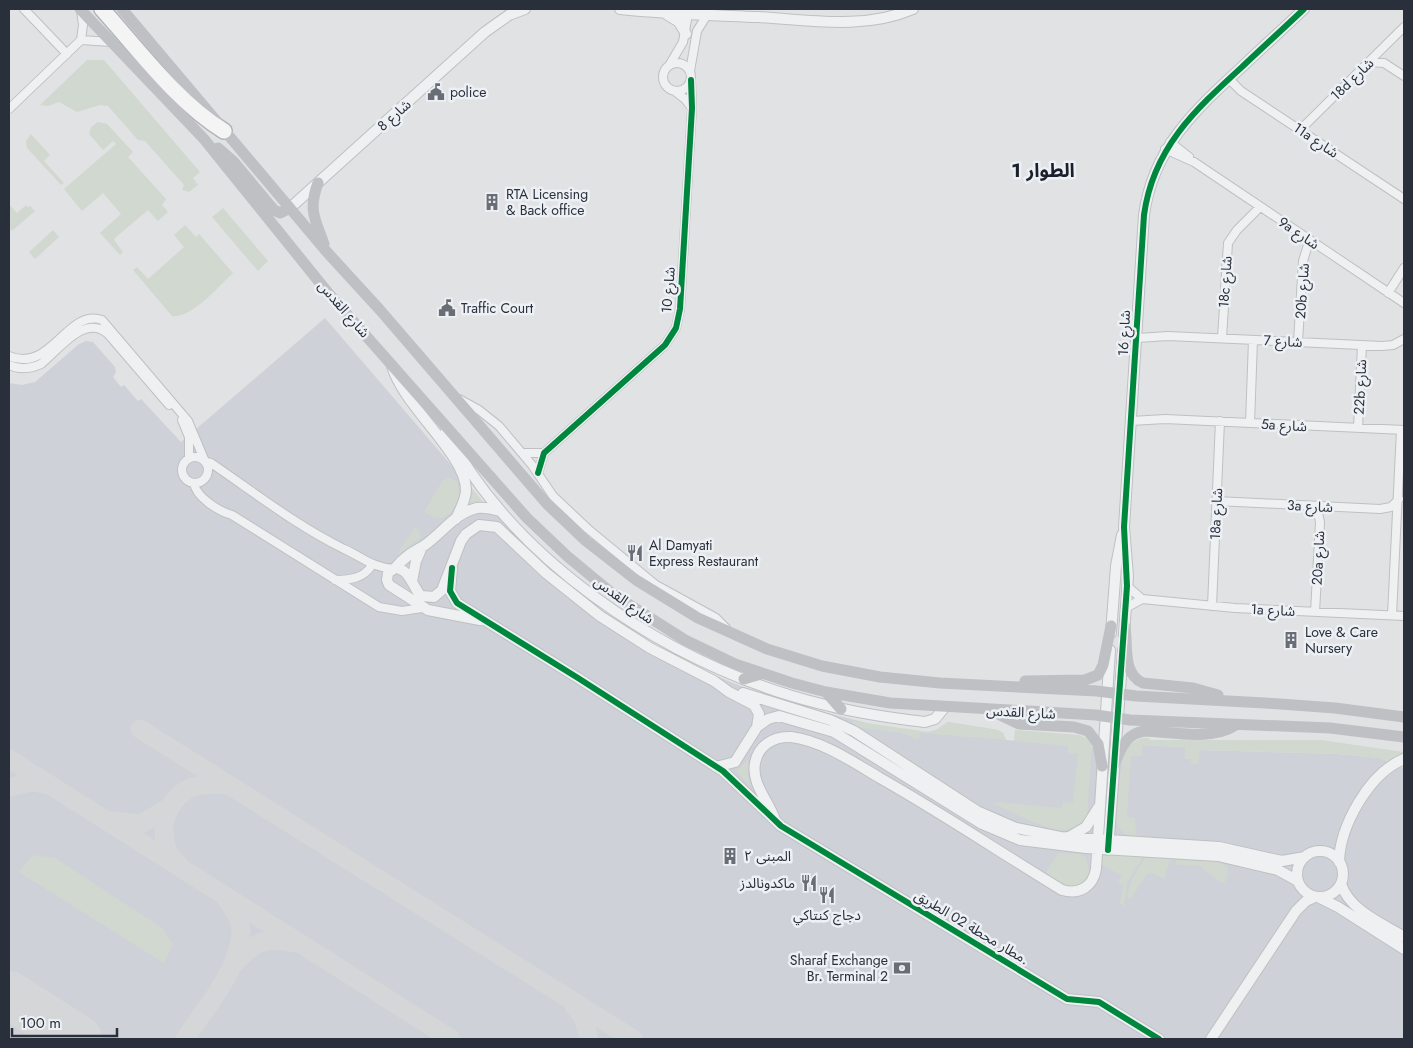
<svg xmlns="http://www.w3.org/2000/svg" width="1413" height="1048" font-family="Jost,'Noto Sans Arabic',sans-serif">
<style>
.built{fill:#ced1d7}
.green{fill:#d1d8d0}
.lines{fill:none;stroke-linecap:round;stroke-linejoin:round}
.taxiway{stroke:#d4d6d8;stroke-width:19}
.runway{stroke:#d4d6d8;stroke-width:48}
.minor-casing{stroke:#bec0c2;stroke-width:10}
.tertiary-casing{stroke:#bec0c2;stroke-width:12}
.motorway-casing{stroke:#b3b5b8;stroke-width:18}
.minor{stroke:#eff0f1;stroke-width:8}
.tertiary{stroke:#eff0f1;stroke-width:10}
.secondary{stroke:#bec0c4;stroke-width:11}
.motorway{stroke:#f4f4f5;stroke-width:15}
.cycleway-casing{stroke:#edf0f4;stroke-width:9}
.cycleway{stroke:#00873e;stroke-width:6}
.labels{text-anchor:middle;stroke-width:5;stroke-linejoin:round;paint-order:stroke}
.street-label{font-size:14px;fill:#29303b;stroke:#edf0f4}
.poi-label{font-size:14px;fill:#29303b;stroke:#edf0f4;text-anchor:start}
.district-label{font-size:19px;font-weight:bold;fill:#1b212c;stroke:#edf0f4}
</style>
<rect width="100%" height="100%" fill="#e0e2e4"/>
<path class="built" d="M325 318 483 502 567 582 602 611 640 636 693 666 733 683 787 703 879 726 928 732 936 730 948 722 998 730 1003 733 1006 740 1142 751V745L1185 747V759H1191V763L1198 764 1199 750 1337 754 1380 758 1404 768V1039H9V383L22 385 35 382 79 344 86 341 93 342 115 367 116 372 113 377 121 387 124 385 138 401 141 399 181 442Z"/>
<path class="green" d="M87 60H104L200 172 193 178 198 185 189 192 182 190 184 185 145 141 138 140 108 106 100 105 77 112 59 102 48 106 40 105Z
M98 122 107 124 133 152 128 157 166 199 162 205 168 212 158 221 148 210 115 238 114 240 123 252 120 255 100 233 121 214 103 193 82 211 64 189 116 144 113 141 103 150 89 134 91 127Z
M31 134 50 155 44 161 64 183 61 185 27 148 26 141Z
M9 204 17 213 26 205 27 207 30 206 35 211 12 231 9 228Z
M223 208 268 261 258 271 212 217Z
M185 225 196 237 199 234 233 273C219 286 191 319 172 316L133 270 137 267 148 279 184 247 174 235Z
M53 230 59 237 35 259 29 252Z
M449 478 455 480C465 492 455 517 439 518 433 518 429 514 424 512L443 480Z
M471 487 483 502 468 505Z
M415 527 419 530 420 538 396 556Z
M853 721 928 732 936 730 948 722 998 730 1003 733 1006 740 920 733 919 740 902 733 863 728 852 724Z
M1015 730 1079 735 1086 738 1092 745 1087 816C1073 850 1018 813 994 804L995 802 1062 808 1063 802 1073 803 1078 754 1068 753V746L1014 741Z
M1141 738H1149L1150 740H1321L1404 752V755L1388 761 1379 758 1337 754 1200 750 1198 764H1191V759H1185V747L1143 745 1142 756H1131L1127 817 1135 818 1136 837C1127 836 1120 832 1117 824 1114 815 1121 759 1126 750 1130 744 1135 740 1141 738Z
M748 760V775L750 787 736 771Z
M1058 853 1080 854 1086 858 1089 872C1081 897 1060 883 1045 874Z
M33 855 55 858 162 928 173 944 164 963 19 872Z
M1102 855 1144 856 1127 883 1124 907 1120 903 1123 886 1118 882 1122 876 1101 864Z
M1146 856 1171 857 1164 879 1153 873 1147 874 1130 900 1127 896 1132 879Z
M1176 860 1217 861 1227 867 1228 874 1224 884 1204 870 1202 866 1176 865Z"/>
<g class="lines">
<path class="taxiway" d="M140 729 633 1039
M9 759 451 1039
M9 787 34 782 47 785
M111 821 141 824 168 808
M179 865C175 861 169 855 167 849 158 823 170 793 197 786 206 783 218 785 228 785
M234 964C254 942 265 936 294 943
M574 1006 583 1017 589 1039
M185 1039C206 1007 239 971 241 931 241 919 234 909 227 900"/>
<path class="runway" d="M9 995 78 1039"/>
<g class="minor-casing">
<path id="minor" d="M24 9 67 54
M81 40 111 42
M1370 62 1384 63 1404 76
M663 77a14 14 0 1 1 28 0a14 14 0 1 1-28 0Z
M670 64 683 42 688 14
M690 71 697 31 707 15
M1229 79 1241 91 1404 199
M676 92 685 99 692 108
M9 109 81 40 83 25 81 10
M1300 130 1404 27
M1170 142 1189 157
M1165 149 1194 162 1404 303
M1388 293 1404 268
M1137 338 1168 336 1382 346 1393 345 1404 339
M1222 338 1228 243 1237 230 1260 207
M1298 342 1303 261 1307 248 1312 242
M9 356C51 374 67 308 102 320L188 421 204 459
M9 365C20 370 30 369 41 364 59 350 84 313 108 334L169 405
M459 399 479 410 499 426 532 465 553 496 588 529 656 585 716 618 726 628
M182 420 189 437V458
M1131 421 1165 419 1404 430
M1250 423 1253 340
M1358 428 1362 345
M523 453H544
M182 470a13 13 0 1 1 26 0a13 13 0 1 1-26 0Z
M206 462 211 463C255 493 297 526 344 549 364 558 371 567 394 569
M538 473 544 453 665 345 676 328 680 309 692 108 691 80
M194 483C196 497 218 511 232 515L379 607 402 611 422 608
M1217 501 1380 509 1391 507 1399 499
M1312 506 1318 513 1320 522 1315 612
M335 580C351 580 364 578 372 565
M1127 586 1142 599 1235 608 1404 616
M1212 606 1220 421
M1126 608 1142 599
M1392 615 1401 430"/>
</g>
<g class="tertiary-casing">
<path id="tertiary" d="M620 9C666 14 712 15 758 17 810 20 864 30 913 9
M666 14 679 22 686 34
M290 208 485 32 509 15 525 9
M392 366C403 406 466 454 466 490 466 500 460 509 456 519
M446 431C512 558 657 655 792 696 835 709 880 717 925 722L935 719 944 708
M395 568C403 558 411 553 422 547 441 535 454 513 477 508 485 507 493 509 500 511
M452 568 450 591 457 603 578 678 723 771 781 826 1067 999 1099 1002 1159 1039
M412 581 416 561 422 547
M480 620 428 610 389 585 387 580 388 573 395 568C410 569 412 586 421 596L434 597 442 590 461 541 466 534 479 525 497 527 546 573 600 616 650 648 714 681 729 692 754 705 759 714 757 727 735 762 716 767
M1111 633 1116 566 1122 535
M1124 635 1128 576 1124 527 1144 215C1153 148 1195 110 1243 66 1263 47 1284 28 1304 9
M743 693 830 720 854 731 977 811 1016 828 1060 837 1219 847 1282 861 1305 857
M757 727 768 719 779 716 834 732 982 824 1020 840 1086 848 1218 856 1278 870 1298 881
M775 820C769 801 751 784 755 763 758 746 773 736 791 737 823 741 853 762 880 778 942 813 1001 853 1062 890 1079 895 1093 887 1096 869L1110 650
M1069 837 1086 827 1098 808
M1108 850 1123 650
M1297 874a23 23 0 1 1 46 0a23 23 0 1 1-46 0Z
M1339 862C1340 826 1369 773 1404 759
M1341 884C1350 911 1382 923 1404 937
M1320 898 1338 907 1404 949
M1211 1039 1296 911 1306 901 1315 897"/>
</g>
<g class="motorway-casing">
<path id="motorway" d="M102 9C138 49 177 102 224 131"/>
</g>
<use href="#minor" class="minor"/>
<use href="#tertiary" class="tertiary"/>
<path class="secondary" d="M80 9 204 139 329 294 527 518 567 556 614 595 685 640 735 664 792 683 826 692 890 703 1096 715 1130 720 1330 728 1404 737
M122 9 326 251 380 310 547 504 586 541 636 580 698 618 767 649 822 666 880 677 940 683 1097 691 1136 696 1265 703 1335 708 1404 717
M218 148 234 162 274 210 280 213 290 208
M318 183C308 210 315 219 324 244
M1125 627C1128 646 1122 674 1143 683L1193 688 1218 695
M744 679 761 674
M1025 681 1085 680 1098 675 1103 665 1111 626
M826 692 841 709
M992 711 1019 724 1074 727 1088 731 1098 744 1102 766
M1113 767C1120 751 1125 733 1145 731 1173 732 1212 741 1236 725"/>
<use href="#motorway" class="motorway"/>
<g class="cycleway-casing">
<path id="cycleway" d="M538 473 544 453 665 345 676 328 680 309 692 108 691 80
M452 568 450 591 457 603 578 678 723 771 781 826 1067 999 1099 1002 1159 1039
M1108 850 1127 586 1124 527 1144 215C1153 148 1195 110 1243 66 1263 47 1284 28 1304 9"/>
</g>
<use href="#cycleway" class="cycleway"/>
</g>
<defs>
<g id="civic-bare" transform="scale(1.35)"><path d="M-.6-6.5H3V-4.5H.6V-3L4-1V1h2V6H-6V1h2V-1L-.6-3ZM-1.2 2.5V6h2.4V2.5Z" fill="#696e76" stroke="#edf0f4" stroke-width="2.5" paint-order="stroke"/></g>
<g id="building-bare" transform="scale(1.35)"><path d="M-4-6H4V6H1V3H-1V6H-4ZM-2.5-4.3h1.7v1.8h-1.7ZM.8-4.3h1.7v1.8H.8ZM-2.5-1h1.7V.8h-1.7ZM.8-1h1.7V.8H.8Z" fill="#696e76" stroke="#edf0f4" stroke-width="2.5" paint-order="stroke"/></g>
<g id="restaurant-bare" transform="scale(1.35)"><path d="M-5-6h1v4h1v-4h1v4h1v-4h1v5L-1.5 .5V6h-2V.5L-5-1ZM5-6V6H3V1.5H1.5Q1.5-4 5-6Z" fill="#696e76" stroke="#edf0f4" stroke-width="2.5" paint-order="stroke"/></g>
<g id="bank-bare" transform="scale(1.35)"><path d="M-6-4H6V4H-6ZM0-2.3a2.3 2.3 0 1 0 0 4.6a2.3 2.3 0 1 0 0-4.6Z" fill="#696e76" stroke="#edf0f4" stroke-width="2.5" paint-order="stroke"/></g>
</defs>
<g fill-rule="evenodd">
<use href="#civic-bare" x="436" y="92"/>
<use href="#building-bare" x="492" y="202"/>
<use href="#civic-bare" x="447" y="308"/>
<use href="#restaurant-bare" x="635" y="553"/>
<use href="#building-bare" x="1291" y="640"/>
<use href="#building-bare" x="730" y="856"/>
<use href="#restaurant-bare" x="809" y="883"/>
<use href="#restaurant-bare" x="827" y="895"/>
<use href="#bank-bare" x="902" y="968"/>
</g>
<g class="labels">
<g class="street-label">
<text transform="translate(1352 79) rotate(-44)" y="5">18d شارع</text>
<text transform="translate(394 115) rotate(-42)" y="5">شارع 8</text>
<text transform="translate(1316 140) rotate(34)" y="5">11a شارع</text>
<text transform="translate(1299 233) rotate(34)" y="5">9a شارع</text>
<text transform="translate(1225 282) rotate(-86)" y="5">18c شارع</text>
<text transform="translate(668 290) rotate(-85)" y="5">شارع 10</text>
<text transform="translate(1302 291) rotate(-86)" y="5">20b شارع</text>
<text transform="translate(344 309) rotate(49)" y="5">شارع القدس</text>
<text transform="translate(1124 333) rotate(-87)" y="5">شارع 16</text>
<text transform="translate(1283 341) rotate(3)" y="5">شارع 7</text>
<text transform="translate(1360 387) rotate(-87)" y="5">22b شارع</text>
<text transform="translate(1284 425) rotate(3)" y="5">5a شارع</text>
<text transform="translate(1310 506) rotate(3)" y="5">3a شارع</text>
<text transform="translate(1216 514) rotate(-87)" y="5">18a شارع</text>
<text transform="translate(1318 558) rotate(-87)" y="5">20a شارع</text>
<text transform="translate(624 600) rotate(36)" y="5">شارع القدس</text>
<text transform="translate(1273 610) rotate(3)" y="5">1a شارع</text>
<text transform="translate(1021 712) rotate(3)" y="5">شارع القدس</text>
<text transform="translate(972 927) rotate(31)" y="5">مطار محطة 02 الطريق.</text>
</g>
<g class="poi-label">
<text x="450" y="97">police</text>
<text x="506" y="199">RTA Licensing<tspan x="506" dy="16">&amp; Back office</tspan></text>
<text x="461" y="313">Traffic Court</text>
<text x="649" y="550">Al Damyati<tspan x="649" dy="16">Express Restaurant</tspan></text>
<text x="1305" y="637">Love &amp; Care<tspan x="1305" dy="16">Nursery</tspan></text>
<text x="744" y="861">المبنى ٢</text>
<text x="795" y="888" text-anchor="end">ماكدونالدز</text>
<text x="827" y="920" text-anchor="middle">دجاج كنتاكي</text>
<text x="888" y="965" text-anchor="end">Sharaf Exchange<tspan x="888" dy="16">Br. Terminal 2</tspan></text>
</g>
<g class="district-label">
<text x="1043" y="177">الطوار 1</text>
</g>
</g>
<rect width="1413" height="1048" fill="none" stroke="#29303b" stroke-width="20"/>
<path d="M12 1028v8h105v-8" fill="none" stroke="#29303b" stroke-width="2.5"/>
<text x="20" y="1028" font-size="15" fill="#29303b" stroke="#edf0f4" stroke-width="4" paint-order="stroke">100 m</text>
</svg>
